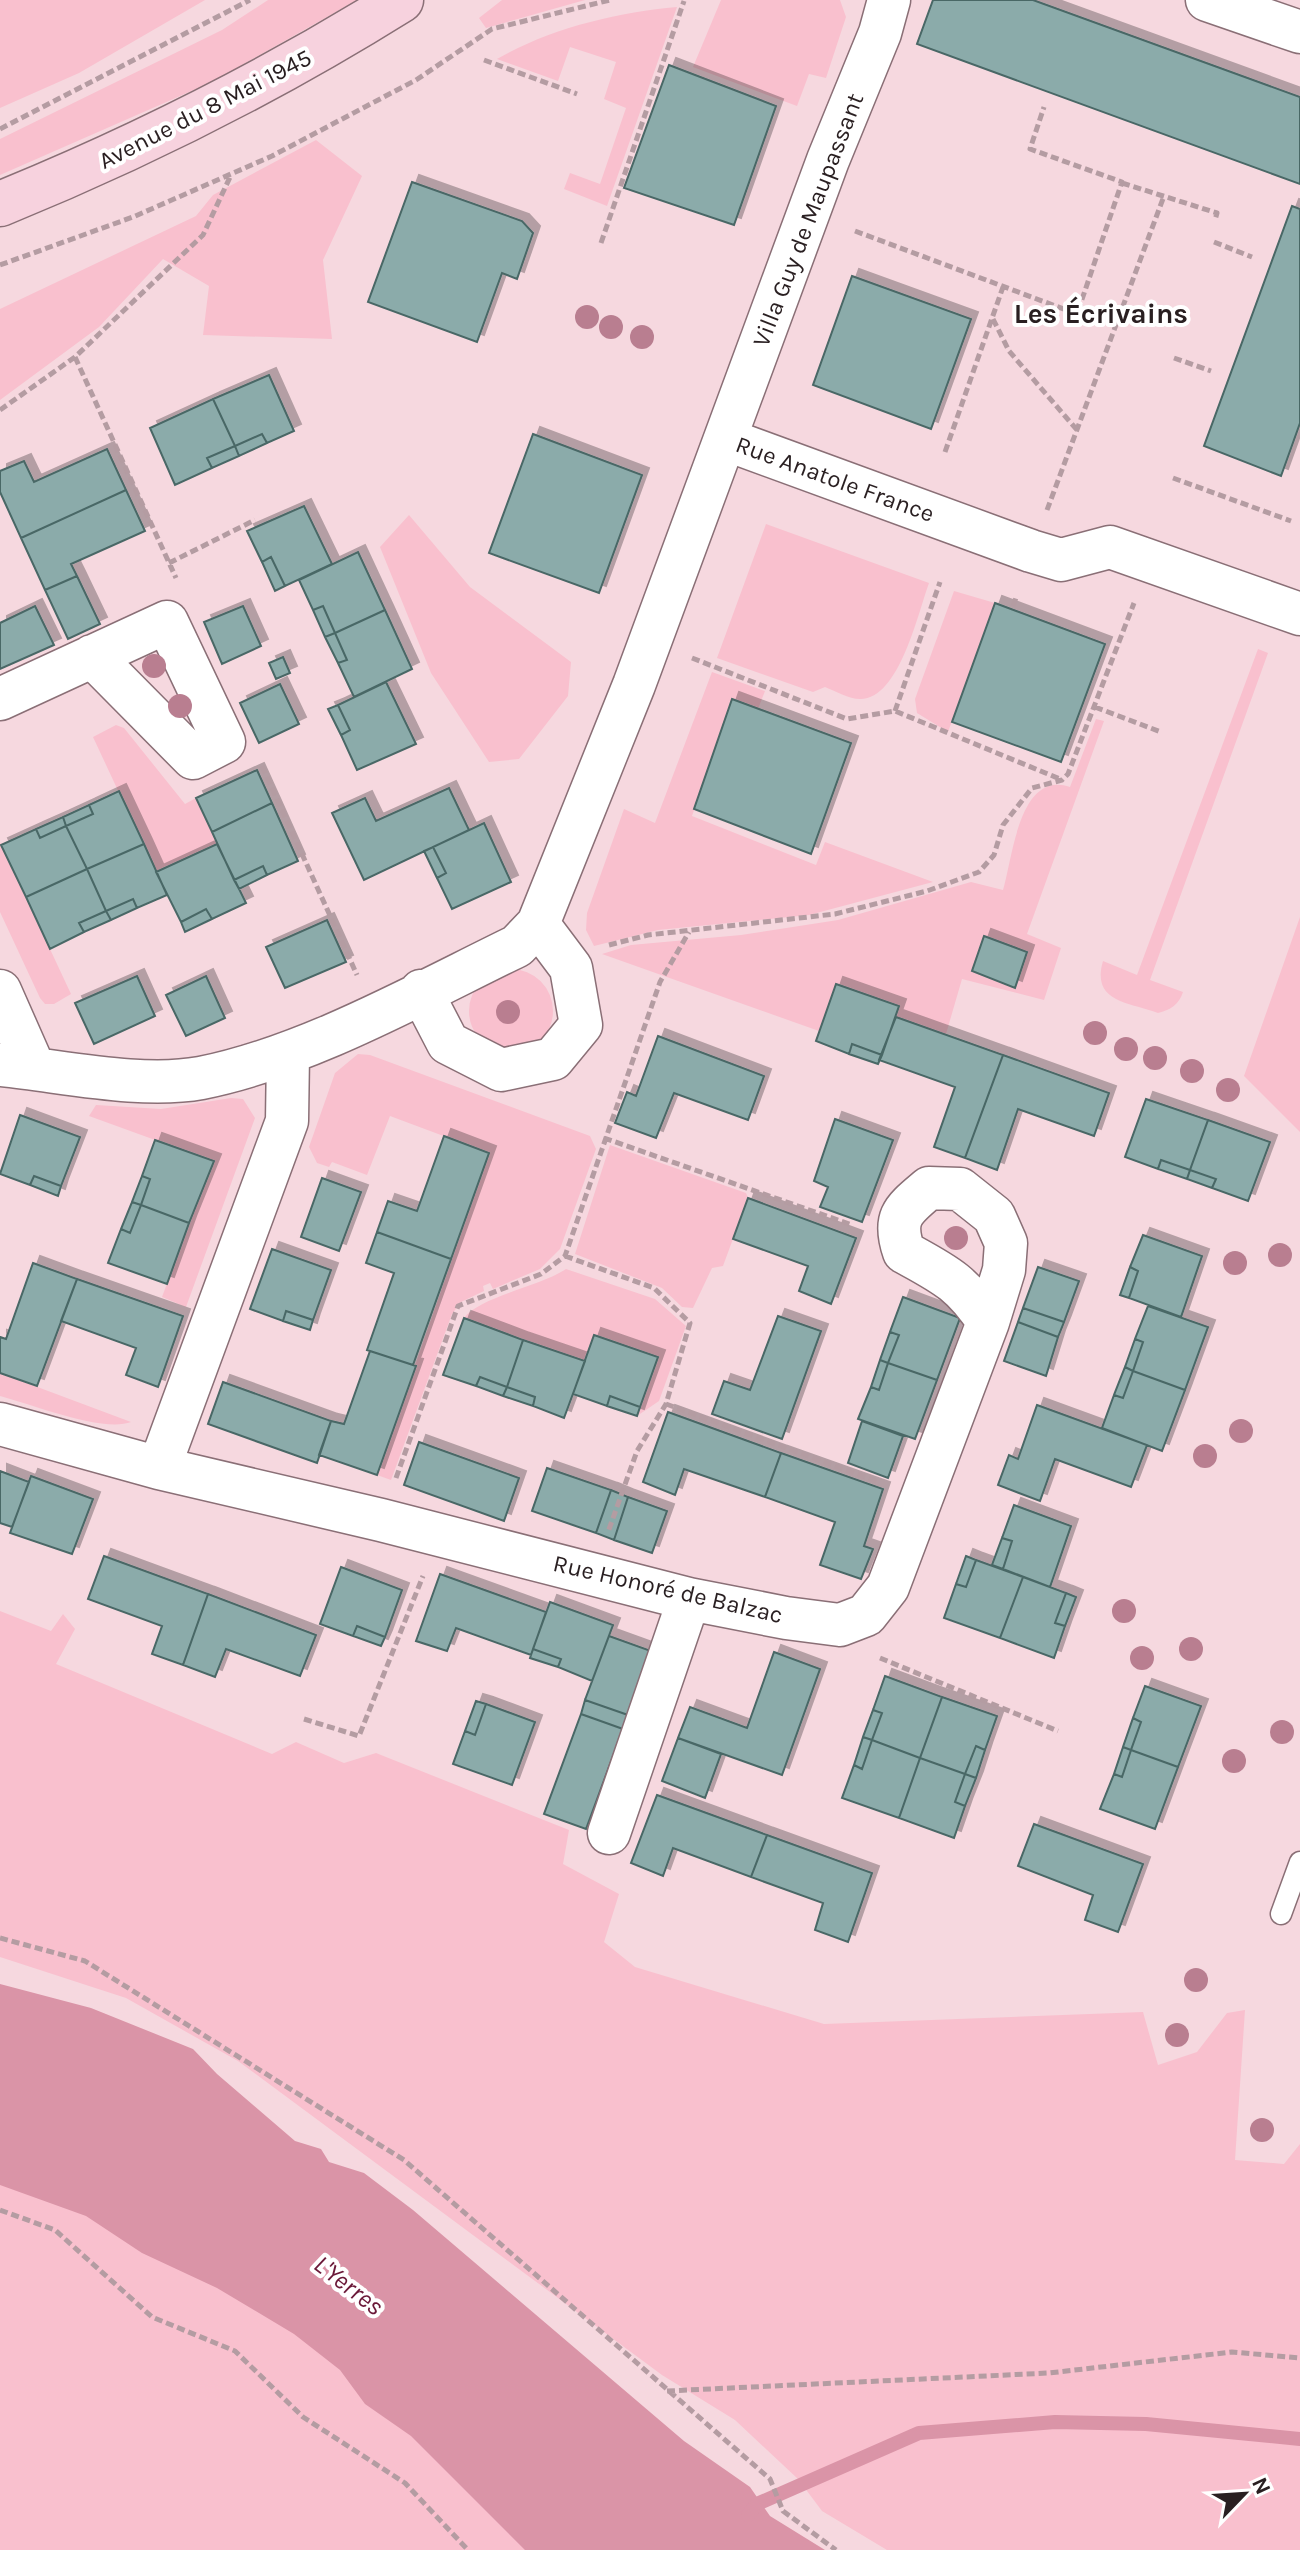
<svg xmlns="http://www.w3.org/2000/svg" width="1300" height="2550" font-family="Karla,sans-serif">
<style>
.green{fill:#f9c0ce}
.water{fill:#da94a7}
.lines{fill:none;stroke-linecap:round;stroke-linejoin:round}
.stream{stroke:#da94a7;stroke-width:14}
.building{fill:#8babaa;stroke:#496766;stroke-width:2;filter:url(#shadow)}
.lane-casing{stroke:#8a6f76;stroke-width:23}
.street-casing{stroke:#8a6f76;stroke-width:45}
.secondary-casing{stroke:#8a6f76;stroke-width:47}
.path{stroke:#b49ca2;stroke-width:5;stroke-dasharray:8 4;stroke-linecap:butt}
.lane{stroke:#fff;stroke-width:20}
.street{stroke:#fff;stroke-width:42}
.secondary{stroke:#f7d2de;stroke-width:44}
.tree{fill:#b97e90}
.labels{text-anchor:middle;stroke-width:8;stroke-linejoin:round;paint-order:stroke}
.street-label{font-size:24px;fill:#291f21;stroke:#fff}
.water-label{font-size:26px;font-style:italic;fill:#6a1838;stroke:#fff}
.quarter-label{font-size:28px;font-weight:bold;fill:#291f21;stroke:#fff}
</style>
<defs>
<filter id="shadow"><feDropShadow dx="7" dy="-7" stdDeviation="0" flood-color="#0004"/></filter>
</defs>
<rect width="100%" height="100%" fill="#f6d8df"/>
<path class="green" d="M0 0H205L79 73 0 108Z
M268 0H357L212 82 0 175V139L222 30Z
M502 0H585L486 28 479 18Z
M721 0H840L846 17 826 78 809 74 797 106 693 67Z
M677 7 607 206 564 189 570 173 600 184 626 108 604 99 616 62 570 47 558 81 497 59C549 29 617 12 677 7Z
M316 140 362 176 323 260 332 339 203 335 209 286 163 259 99 327 0 400V309L196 216 213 195Z
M409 515 470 587 571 662 568 696 519 759 489 762 431 673 380 547Z
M766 524 929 583C918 613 899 700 860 699 849 699 835 691 825 687L813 692 717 658Z
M954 591 995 603 948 732 917 713 915 699Z
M1258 649 1268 653 1150 980 1183 992C1179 1005 1170 1010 1158 1013 1128 1002 1091 1002 1103 961L1137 975Z
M712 672 765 691 758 709 732 700 692 816 816 865 825 842 933 882 809 915 658 930 594 946 586 930 587 913 624 809 655 823Z
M1096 719 1104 721 1027 934 1061 948 1044 1000 962 979 946 1034 896 1017 899 1007 837 984 819 1031 602 954 631 945 741 935 838 920 971 882 1003 890C1013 857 1019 770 1070 787Z
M116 725 124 728 185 804 196 798 217 844 156 872 93 737Z
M0 842 71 994 54 1004H45L40 998 0 912Z
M1300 917V1132L1244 1076Z
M469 1011a42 42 0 1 1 84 0a42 42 0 1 1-84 0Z
M358 1054 370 1055 590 1136 596 1149 560 1249 540 1269 493 1289 490 1283 483 1286 484 1291 461 1302 452 1314 391 1480 377 1475 489 1153 390 1116 367 1175 332 1162 329 1167 317 1163 309 1147 335 1073Z
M231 1098 243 1099 255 1118 186 1307 162 1297 213 1161 89 1116 96 1105 161 1109Z
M610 1145 746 1193 748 1198 723 1266 712 1268 693 1308 682 1307 662 1288 575 1254Z
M566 1269 655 1299 686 1326 659 1401 637 1416 657 1357 594 1335 585 1361 464 1318C479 1297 541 1286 566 1269Z
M0 1373 131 1422C103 1433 31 1404 0 1396Z
M0 1611 51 1631 63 1614 75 1629 56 1664 272 1754 296 1742 344 1763 376 1753 569 1830 563 1864 619 1894 604 1942 635 1967 824 2024 1143 2012 1158 2065 1197 2052 1227 2013 1245 2010 1235 2160 1284 2164 1300 2144V2550H887L822 2511 798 2479 735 2420 662 2375 238 2061 126 1998 0 1957Z
M0 2151 332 2322 575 2550H0Z"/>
<path class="water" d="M0 1984 91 2008 193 2049 217 2074 295 2141 321 2149 329 2162 364 2173 413 2210 684 2441 750 2487 770 2516 825 2550H525L411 2436 365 2404 340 2370 294 2334 217 2288 142 2253 86 2216 0 2185Z"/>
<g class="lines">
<path class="stream" d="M748 2515 757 2504 919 2433 1055 2422 1146 2424 1300 2439"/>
</g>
<path class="building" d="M933 0H1033L1300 97V184L917 44Z
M669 65 776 106 734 225 624 188Z
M412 182 522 221 533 233 517 279 502 273 477 342 368 302Z
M1292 206 1300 209V423L1281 476 1204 446Z
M852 276 971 319 931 429 813 385Z
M269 375 294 431 267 443 262 434 235 446 213 399Z
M213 399 235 446 207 458 212 468 175 485 150 428Z
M262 434 267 443 239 456 235 446Z
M533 434 642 475 599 593 489 553Z
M235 446 239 456 212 468 207 458Z
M107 449 126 490 21 538 0 492V471L24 461 34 482Z
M126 490 145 531 71 564 77 576 45 590 21 538Z
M304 506 332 564 285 586 271 557 262 562 247 531Z
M358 552 385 610 335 633 323 606 313 610 299 580Z
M271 557 285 586 275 591 262 562Z
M77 576 100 624 68 639 45 590Z
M995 603 1105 644 1061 762 952 722Z
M35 606 54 645 0 669V623Z
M243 606 261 646 222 664 204 622Z
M323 606 335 633 325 637 313 610Z
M385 610 412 669 354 697 338 663 347 660 335 633Z
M335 633 347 660 338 663 325 637Z
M283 657 290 673 276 679 269 663Z
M386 682 416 744 357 770 341 735 350 730 338 705Z
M280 684 299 724 259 743 240 703Z
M732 699 851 743 811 854 694 809Z
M338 705 350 730 341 735 328 709Z
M257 770 272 803 212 832 196 798Z
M449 788 469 830 364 880 332 813 365 798 376 821Z
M119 791 144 844 87 869 66 826 93 814 89 805Z
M272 803 298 861 267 875 263 866 234 880 212 832Z
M89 805 93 814 66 826 63 817Z
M63 817 66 826 40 838 36 829Z
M484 823 511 882 452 909 437 878 446 873 433 847Z
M66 826 87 869 26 897 1 845 36 829 40 838Z
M144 844 167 895 137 908 133 899 106 911 87 869Z
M217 844 246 903 212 919 206 909 181 922 156 872Z
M433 847 446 873 437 878 424 851Z
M263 866 267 875 239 889 234 880Z
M87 869 106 911 79 923 84 932 50 949 26 897Z
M133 899 137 908 111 920 106 911Z
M206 909 212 919 185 932 181 922Z
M106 911 111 920 84 932 79 923Z
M327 920 346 962 285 988 266 947Z
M984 936 1027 952 1015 988 972 971Z
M137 976 155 1016 94 1044 75 1003Z
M206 976 225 1018 186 1036 166 995Z
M836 984 899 1006 882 1055 852 1044 849 1054 816 1041Z
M896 1017 1003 1055 965 1158 934 1147 955 1087 879 1060Z
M658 1036 764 1076 748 1120 674 1093 656 1138 615 1123 627 1092 636 1096Z
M852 1044 882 1055 878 1064 849 1054Z
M1003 1055 1109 1093 1094 1136 1018 1109 997 1170 965 1158Z
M1146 1099 1208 1120 1190 1170 1161 1160 1158 1169 1125 1157Z
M20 1115 80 1137 61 1186 34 1176 30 1185 0 1174Z
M835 1119 893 1140 862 1222 820 1207 828 1187 814 1181Z
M1208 1120 1270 1142 1248 1201 1212 1188 1216 1179 1190 1170Z
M444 1136 489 1153 451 1259 377 1232 388 1201 417 1211Z
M155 1140 214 1161 189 1223 141 1205 150 1179 142 1176Z
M1161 1160 1190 1170 1187 1179 1158 1169Z
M1190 1170 1216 1179 1212 1188 1187 1179Z
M34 1176 61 1186 58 1196 30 1185Z
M142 1176 150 1179 141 1205 132 1202Z
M322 1178 361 1192 339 1251 301 1237Z
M748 1198 856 1238 831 1304 799 1291 808 1266 733 1239Z
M132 1202 141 1205 130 1233 121 1229Z
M141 1205 189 1223 167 1284 108 1263 121 1229 130 1233Z
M377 1232 451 1259 413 1365 367 1350 394 1273 366 1263Z
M1143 1235 1202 1256 1181 1317 1129 1298 1138 1271 1130 1267Z
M272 1249 331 1270 313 1320 286 1311 283 1321 250 1309Z
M33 1263 77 1279 37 1386 0 1373V1337L6 1339Z
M1038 1267 1079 1281 1064 1322 1023 1308Z
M1130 1267 1138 1271 1129 1298 1120 1295Z
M77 1279 183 1316 158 1387 126 1375 136 1348 61 1321Z
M903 1297 960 1318 937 1380 888 1363 899 1335 890 1332Z
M1148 1306 1208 1327 1185 1390 1133 1371 1143 1342 1135 1339Z
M1023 1308 1064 1322 1058 1337 1018 1322Z
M286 1311 313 1320 310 1330 283 1321Z
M778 1316 821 1331 782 1439 712 1414 724 1381 750 1390Z
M464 1318 523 1340 507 1387 480 1377 476 1386 443 1375Z
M1018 1322 1058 1337 1046 1376 1004 1361Z
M890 1332 899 1335 888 1363 880 1360Z
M594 1335 658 1357 640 1407 610 1396 607 1406 573 1394Z
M1135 1339 1143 1342 1133 1371 1125 1367Z
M523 1340 585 1361 564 1418 533 1406 535 1397 507 1387Z
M370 1351 416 1366 377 1475 319 1455 331 1421 344 1424Z
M880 1360 888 1363 879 1390 871 1387Z
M888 1363 937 1380 915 1439 858 1419 871 1387 879 1390Z
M1125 1367 1133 1371 1123 1398 1114 1395Z
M1133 1371 1185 1390 1162 1451 1102 1428 1114 1395 1123 1398Z
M480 1377 507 1387 503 1396 476 1386Z
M223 1382 331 1421 317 1463 208 1424Z
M507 1387 535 1397 533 1406 503 1396Z
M610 1396 640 1407 637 1416 607 1406Z
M1037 1405 1147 1445 1131 1487 1055 1459 1040 1501 998 1485 1009 1455 1018 1459Z
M668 1412 781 1453 765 1497 684 1469 675 1495 643 1482Z
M862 1421 903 1436 888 1478 848 1463Z
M419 1442 519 1478 504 1521 404 1485Z
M781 1453 883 1489 864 1546 873 1549 861 1579 820 1565 835 1522 765 1497Z
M547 1468 611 1490 596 1533 532 1511Z
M0 1471 29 1482 12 1527 0 1523Z
M31 1476 93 1499 72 1554 10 1533Z
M611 1490 628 1497 614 1540 596 1533Z
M628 1497 667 1511 652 1553 614 1540Z
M1014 1505 1071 1526 1050 1587 1003 1569 1012 1541 1002 1538Z
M1002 1538 1012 1541 1003 1569 992 1565Z
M104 1556 208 1594 183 1665 152 1654 162 1626 88 1599Z
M966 1556 976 1560 966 1587 956 1584Z
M976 1560 1023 1577 1000 1638 944 1618 956 1584 966 1587Z
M341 1567 402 1590 385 1637 357 1626 353 1636 320 1624Z
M440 1574 546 1612 531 1655 456 1628 447 1651 416 1641Z
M1023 1577 1066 1593 1055 1623 1065 1626 1054 1658 1000 1638Z
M1066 1593 1076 1597 1065 1626 1055 1623Z
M208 1594 316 1635 300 1676 226 1649 215 1677 183 1665Z
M550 1602 613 1625 592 1681 558 1667 561 1659 533 1649Z
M357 1626 385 1637 381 1646 353 1636Z
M609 1636 651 1651 628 1715 585 1700Z
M533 1649 561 1659 558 1667 530 1658Z
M774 1652 820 1669 782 1775 678 1738 690 1707 747 1728Z
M885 1676 942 1697 920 1758 872 1740 882 1713 873 1710Z
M1145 1686 1201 1706 1178 1767 1131 1750 1141 1722 1133 1718Z
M942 1697 997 1716 985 1750 976 1746 965 1774 920 1758Z
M585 1700 628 1715 623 1729 581 1714Z
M476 1701 486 1704 475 1735 465 1731Z
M486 1704 535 1722 512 1785 453 1764 465 1731 475 1735Z
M873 1710 882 1713 872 1740 863 1737Z
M581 1714 623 1729 586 1829 544 1814Z
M1133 1718 1141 1722 1131 1750 1123 1747Z
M863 1737 872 1740 862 1769 854 1765Z
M678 1738 721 1754 705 1798 662 1781Z
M872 1740 920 1758 899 1818 842 1798 854 1765 862 1769Z
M976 1746 985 1750 976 1778 965 1774Z
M1123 1747 1131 1750 1122 1777 1114 1774Z
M1131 1750 1178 1767 1155 1829 1100 1809 1114 1774 1122 1777Z
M920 1758 965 1774 955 1802 965 1806 954 1838 899 1818Z
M965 1774 976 1778 965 1806 955 1802Z
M657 1795 767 1835 751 1877 673 1848 663 1876 631 1863Z
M1034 1824 1143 1864 1118 1932 1085 1920 1093 1895 1018 1866Z
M767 1835 872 1873 848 1942 815 1930 823 1903 751 1877Z"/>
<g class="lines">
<g class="lane-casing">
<path id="lane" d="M1281 1914 1300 1862"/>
</g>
<g class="street-casing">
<path id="street" d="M1207 0 1300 32
M725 439 1031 551 1061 560 1110 547 1300 614
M0 699 167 622 224 742 193 758 92 656
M0 991 34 1068
M421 991 448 1043 501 1070 553 1059 581 1025 571 968 538 924
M0 1065C62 1071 141 1089 201 1078 307 1057 420 993 517 946L538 924 634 685 828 160 880 33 889 0
M0 1424 159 1468 381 1520 689 1599 786 1618 840 1625 866 1615 888 1587 988 1322 1004 1270 1006 1243 994 1216 960 1189 929 1188C903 1210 892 1217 904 1252 944 1274 962 1282 988 1322
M159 1468 287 1121 288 1054
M609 1833 689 1599"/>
</g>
<g class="secondary-casing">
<path id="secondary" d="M0 204C140 147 273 80 401 0"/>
</g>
<path class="path" d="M484 60 577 94
M0 129 250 0
M1122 183 1217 213 1215 220
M855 231 1077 314 1122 182 1030 149 1044 107
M1214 242 1252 257
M601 243 684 1
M0 265 133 217 272 156 416 80 492 29 610 0
M993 319 1009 351 1077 430
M75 357 176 578
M1174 358 1211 371
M0 410 75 357 203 235 231 175
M945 452 1003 287
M1173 478 1291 521
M1047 510 1164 196
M169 563 255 520
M1013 606 1017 595
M692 658 847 719 895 711 1060 779
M1095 707 1161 732
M895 711 940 582
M262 766 357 975
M609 945 648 935 835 914 927 891 979 872 994 855 1003 825 1032 788 1062 780 1068 774 1134 603
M604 1138 852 1225
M565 1256 654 1288 690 1323 666 1404 637 1451 608 1532
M666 1404 879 1482
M396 1478 458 1306 541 1274 565 1256 660 982 689 932
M880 1658 1058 1731
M304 1719 359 1736 423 1576
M0 1938 85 1961 404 2160 770 2479 783 2511 836 2550
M0 2210 55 2230 152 2317 235 2351 303 2417 405 2483 468 2550
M667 2391 1049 2373 1232 2352 1300 2358"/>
<use href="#lane" class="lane"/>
<use href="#street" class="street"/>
<use href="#secondary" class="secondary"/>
</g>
<g class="tree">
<circle cx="587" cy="317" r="12"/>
<circle cx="611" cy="327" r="12"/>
<circle cx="642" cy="337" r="12"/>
<circle cx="154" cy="666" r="12"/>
<circle cx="180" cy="706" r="12"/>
<circle cx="508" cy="1012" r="12"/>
<circle cx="1095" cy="1033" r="12"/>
<circle cx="1126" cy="1049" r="12"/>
<circle cx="1155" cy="1058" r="12"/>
<circle cx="1192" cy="1071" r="12"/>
<circle cx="1228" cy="1090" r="12"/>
<circle cx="956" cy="1238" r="12"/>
<circle cx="1280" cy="1255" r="12"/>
<circle cx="1235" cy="1263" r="12"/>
<circle cx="1241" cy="1431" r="12"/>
<circle cx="1205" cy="1456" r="12"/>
<circle cx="1124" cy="1611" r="12"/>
<circle cx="1191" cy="1649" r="12"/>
<circle cx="1142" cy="1658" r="12"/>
<circle cx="1282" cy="1732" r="12"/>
<circle cx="1234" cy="1761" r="12"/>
<circle cx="1196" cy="1980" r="12"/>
<circle cx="1177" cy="2035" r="12"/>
<circle cx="1262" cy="2130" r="12"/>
</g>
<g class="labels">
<g class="street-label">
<text transform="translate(205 109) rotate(-27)" y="8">Avenue du 8 Mai 1945</text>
<text transform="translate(808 220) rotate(-69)" y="8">Villa Guy de Maupassant</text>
<text transform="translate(835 479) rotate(20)" y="8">Rue Anatole France</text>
<text transform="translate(668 1589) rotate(13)" y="8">Rue Honoré de Balzac</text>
</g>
<g class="water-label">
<text transform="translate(349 2285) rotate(38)" y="9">L'Yerres</text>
</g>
<g class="quarter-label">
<text x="1101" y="323">Les Écrivains</text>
</g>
</g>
<g transform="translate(1244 2494) rotate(65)" stroke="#ffffff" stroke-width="6" paint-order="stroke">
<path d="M0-6L14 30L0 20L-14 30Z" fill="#291f21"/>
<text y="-12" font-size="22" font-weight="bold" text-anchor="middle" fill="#291f21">N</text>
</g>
</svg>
